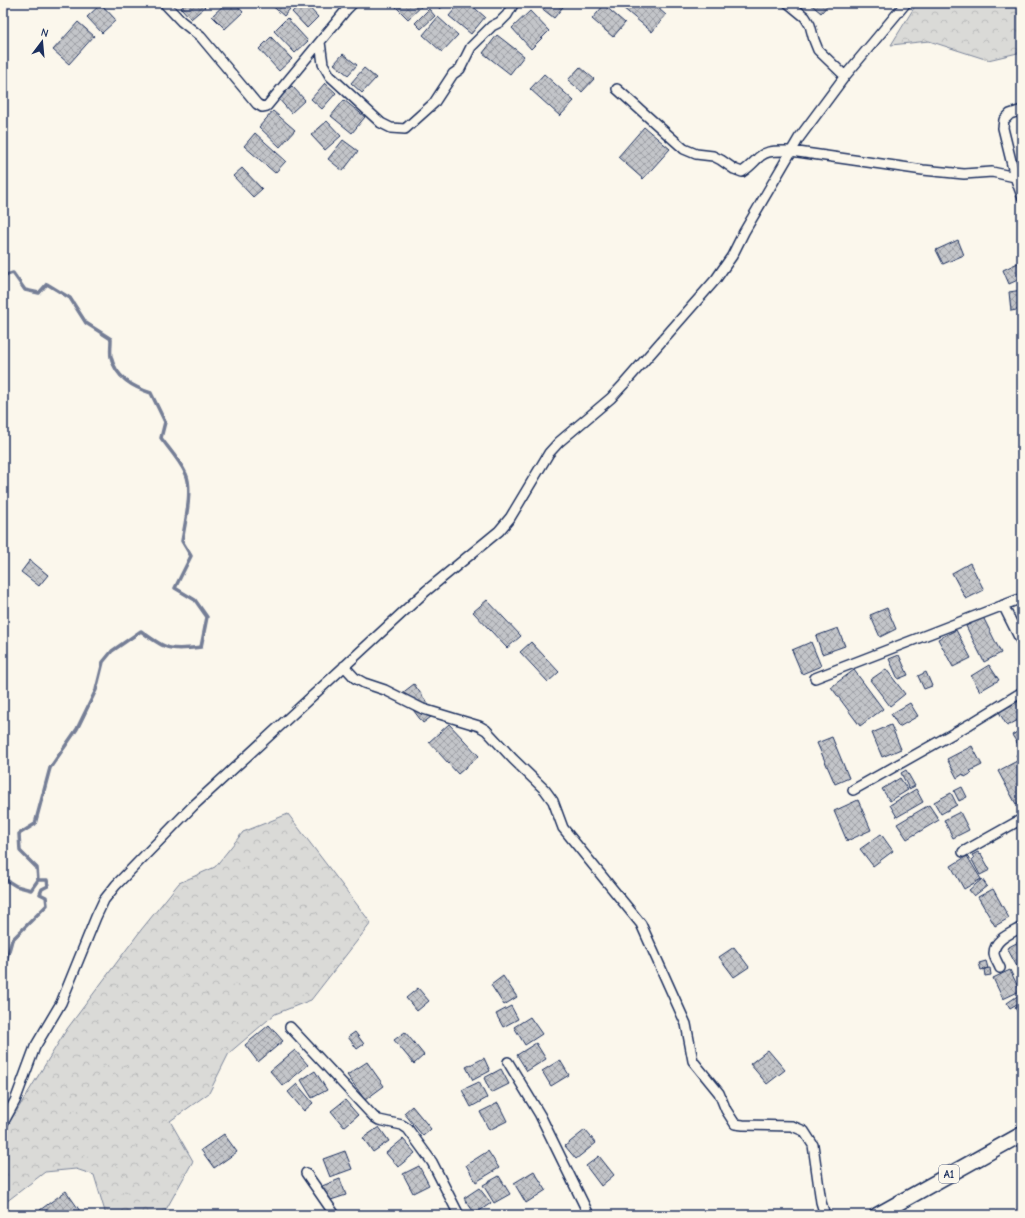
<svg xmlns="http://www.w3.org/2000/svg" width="1025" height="1218" font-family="'Comic Neue',sans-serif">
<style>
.forest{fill:url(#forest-crowns);stroke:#7a849a}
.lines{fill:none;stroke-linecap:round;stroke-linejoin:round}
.stream{stroke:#747e96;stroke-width:3.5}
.building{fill:url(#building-cross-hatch);stroke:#1b2f5e}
.minor-casing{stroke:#1b2f5e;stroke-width:12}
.trunk-casing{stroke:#1b2f5e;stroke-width:17}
.minor{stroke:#fbf7ec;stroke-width:9}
.trunk{stroke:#fbf7ec;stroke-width:14}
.labels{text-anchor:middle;stroke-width:3;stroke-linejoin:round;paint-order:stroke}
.shield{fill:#fbf7ec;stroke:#5e6b89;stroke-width:1}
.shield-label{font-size:11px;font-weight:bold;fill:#1b2f5e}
</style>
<defs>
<pattern id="forest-crowns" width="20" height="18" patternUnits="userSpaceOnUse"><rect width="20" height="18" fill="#dadad7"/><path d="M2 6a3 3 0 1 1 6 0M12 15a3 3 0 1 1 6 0" fill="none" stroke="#babbbb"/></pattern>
<pattern id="building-cross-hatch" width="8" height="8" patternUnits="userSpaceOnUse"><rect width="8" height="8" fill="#c3c5c9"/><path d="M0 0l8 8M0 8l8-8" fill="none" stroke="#9ea0a6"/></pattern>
</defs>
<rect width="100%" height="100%" fill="#fbf7ec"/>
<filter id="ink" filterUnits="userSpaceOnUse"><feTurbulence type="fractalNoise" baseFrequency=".025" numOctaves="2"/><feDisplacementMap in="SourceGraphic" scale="8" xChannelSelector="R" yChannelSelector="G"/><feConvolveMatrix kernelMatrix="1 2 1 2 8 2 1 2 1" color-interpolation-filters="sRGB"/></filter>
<g filter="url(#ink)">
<path class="forest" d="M917 3H1022V52L988 60 929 41 891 45Z
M288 814 371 923 311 1000 275 1014 229 1053 209 1093 170 1121 193 1161 163 1215H106L94 1175 76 1169 45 1172 6 1202 3 1185V1133L67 1029 141 930 179 883 215 867 243 832Z"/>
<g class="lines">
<path class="stream" d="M3 276 13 273 25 290 39 293 47 284 70 298 86 323 111 339C111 345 110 352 111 357 116 378 133 387 151 393L165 422 161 438C170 450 180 461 186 474 193 489 185 524 182 541L191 556 175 588 195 600 207 617 201 647C170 651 166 650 141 631L112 651 103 662 96 690 77 729 50 768 35 824 19 834 20 851 37 868 38 880 31 890 16 886 3 878
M3 987 7 958 12 940 47 905 46 897 40 894 42 889 48 886 47 880H38"/>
</g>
<path class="building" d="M187 3H201L205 7 191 19 181 8Z
M226 3H235L243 12 225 29 212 16Z
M269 3H295L284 16Z
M302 3H305L318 17 307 28 292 12Z
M392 3H421L423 5 408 19Z
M434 3H447L440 9Z
M460 3H469L485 17 471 34 449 16Z
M535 3H566L554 18Z
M617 3H652L666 15 652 32Z
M809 3H830L821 13Z
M101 4 116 20 102 33 87 17Z
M604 5 625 23 613 37 592 19Z
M429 9 435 16 421 29 415 23Z
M530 11 549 31 531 49 512 28Z
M438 17 458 35 442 52 423 35Z
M287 18 308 41 295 53 274 31Z
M78 22 94 36 69 64 53 50Z
M497 35 524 56 510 74 483 53Z
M271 37 292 59 279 71 259 49Z
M343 54 357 65 348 75 334 64Z
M580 67 594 79 582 92 568 80Z
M364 68 376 78 362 93 351 83Z
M544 74 574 101 560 116 530 89Z
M325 83 336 93 322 109 311 99Z
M292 86 305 100 291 113 278 98Z
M344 100 365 117 352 133 331 116Z
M273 111 295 130 280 147 259 127Z
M327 121 341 136 325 150 311 135Z
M644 127 670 149 643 179 618 157Z
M255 133 286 161 275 173 244 146Z
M343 140 358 151 343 171 328 159Z
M242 168 262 189 253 197 233 176Z
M958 240 964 255 943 264 936 250Z
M1022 261V278L1009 284 1003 270Z
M1022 290V309L1011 311 1009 292Z
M30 560 48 575 39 586 21 572Z
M970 563 984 590 966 599 952 573Z
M487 600 521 636 507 648 473 612Z
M887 608 896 629 880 637 870 615Z
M983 617 1001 653 984 662 966 626Z
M838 628 845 646 822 654 816 636Z
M956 630 971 658 953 667 938 639Z
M531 642 559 672 548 682 520 652Z
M811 642 821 666 802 674 792 650Z
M899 655 908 675 898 679 889 659Z
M989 665 999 680 980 691 971 676Z
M886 669 905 694 890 706 870 680Z
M854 670 883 709 860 726 831 687Z
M926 672 932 686 924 689 918 676Z
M414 684 435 714 423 723 401 694Z
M1022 699V718L1007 726 999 712Z
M910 703 918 716 899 727 891 714Z
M449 724 479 756 458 774 429 742Z
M891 725 901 749 882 757 872 733Z
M1022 729V748L1021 749 1012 735Z
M832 737 849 778 835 784 817 743Z
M972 746 982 765 970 771 972 773 965 777 963 774 957 778 947 759Z
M1021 752 1022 764 1021 765 1016 755Z
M1017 761 1022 769V801L1016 804 998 771Z
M906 770 915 786 909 789 901 773Z
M900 778 908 790 890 801 882 789Z
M962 787 967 797 959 801 954 791Z
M916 789 923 802 897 817 890 805Z
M951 793 957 805 941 814 934 802Z
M858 800 871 830 847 841 834 811Z
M929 805 939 820 907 839 897 824Z
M960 812 969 830 953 838 944 820Z
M881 834 893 851 873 866 860 849Z
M978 852 980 855 981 854 990 870 980 875 972 860 974 858 972 855Z
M967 856 981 879 964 889 951 866Z
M982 879 987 886 974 896 969 890Z
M993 889 1009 918 995 926 978 897Z
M1022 940V976L1007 948Z
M734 947 749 967 734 977 719 957Z
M986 961 988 968 981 970 979 963Z
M990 968 991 975 985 976 984 969Z
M1010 970 1020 991 1003 999 993 978Z
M503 976 517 997 504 1005 491 985Z
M418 988 429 1001 417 1011 406 998Z
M1019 995 1022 1001 1010 1008 1007 1003Z
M1022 1003V1014L1020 1016 1015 1008Z
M511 1006 518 1019 503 1027 496 1014Z
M530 1017 542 1034 525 1045 514 1027Z
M269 1025 283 1041 258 1062 245 1045Z
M355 1032 364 1044 357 1049 348 1037Z
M405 1032 424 1055 414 1064 394 1040Z
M536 1043 546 1059 527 1071 517 1055Z
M295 1050 308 1065 283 1086 270 1071Z
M768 1050 785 1070 767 1084 750 1064Z
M484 1058 490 1071 473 1080 466 1067Z
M560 1060 569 1075 551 1086 542 1071Z
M367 1062 384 1086 365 1100 347 1075Z
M501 1069 509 1084 491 1093 484 1078Z
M315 1071 327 1090 312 1098 301 1080Z
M479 1082 487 1098 471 1107 462 1090Z
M297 1084 313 1103 304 1111 288 1092Z
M345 1100 358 1115 344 1127 331 1111Z
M498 1103 507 1121 489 1130 480 1112Z
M412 1106 431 1129 423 1136 404 1113Z
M379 1127 389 1141 373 1152 363 1138Z
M585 1130 596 1143 576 1159 565 1146Z
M224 1134 237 1152 214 1168 201 1150Z
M403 1139 415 1153 398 1167 386 1153Z
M345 1151 352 1169 330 1177 323 1159Z
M488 1151 499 1168 476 1182 466 1165Z
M599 1156 614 1175 601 1186 586 1166Z
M419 1166 429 1185 413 1193 403 1174Z
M534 1171 546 1190 526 1203 514 1183Z
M499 1176 510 1194 494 1203 483 1185Z
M340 1179 346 1195 328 1201 322 1186Z
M479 1188 491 1203 475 1214 464 1198Z
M66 1191 80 1211 74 1215H44L40 1210Z"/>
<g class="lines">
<g class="minor-casing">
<path id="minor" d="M164 3 181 21 201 37 257 104 262 107 267 106 347 9 353 3
M788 3 805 17 810 25 814 40 818 50 845 76
M320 42 323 64 330 76 381 123 391 128 405 129 434 103 453 74 460 69 471 47 492 26 500 22 507 15 514 3
M617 89 684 149 696 154 713 156 721 160 734 169 742 172C747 169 751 165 755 161 766 149 775 151 791 151L923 170 964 174 992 172 1015 177
M1022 110 1010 114 1004 120 1003 128 1015 177 1022 196
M1003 605 1022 643
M344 666 355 678 364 683 385 690 423 709 479 726 486 730 513 759 545 790 553 801 563 828 641 924 686 1024 693 1061 719 1093 726 1110 735 1124 743 1125 792 1126 804 1131 813 1145 821 1202 825 1215
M815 678 1022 598
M853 790 970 724 1022 692
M963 852 1022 819
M1000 968C998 963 994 958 994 953 994 939 1012 933 1022 927
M290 1027 374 1117 379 1120 402 1125 408 1129 432 1162 459 1215
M508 1062 540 1115 589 1215
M3 1123 15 1101 35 1047 61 1003 96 917 104 900 116 885 193 806 426 591 499 531 510 518 549 453 559 442 611 398 623 385 716 279 732 256 744 232 799 138 845 76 906 3
M306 1173 335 1215"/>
</g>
<g class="trunk-casing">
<path id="trunk" d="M877 1215 1022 1134"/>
</g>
<use href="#minor" class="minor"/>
<use href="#trunk" class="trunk"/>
</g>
</g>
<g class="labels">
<rect class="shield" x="939" y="1165" width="20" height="18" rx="3"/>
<g class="shield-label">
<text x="949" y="1178">A1</text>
</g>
</g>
<rect width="1025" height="1218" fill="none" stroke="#fbf7ec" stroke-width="16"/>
<rect x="8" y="8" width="1009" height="1202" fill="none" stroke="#1b2f5e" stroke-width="1.5" filter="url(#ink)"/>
<g transform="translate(42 42) rotate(16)" stroke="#fbf7ec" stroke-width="3" paint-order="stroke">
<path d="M0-3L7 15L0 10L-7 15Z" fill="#1b2f5e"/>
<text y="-6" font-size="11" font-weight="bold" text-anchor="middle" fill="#1b2f5e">N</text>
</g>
</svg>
